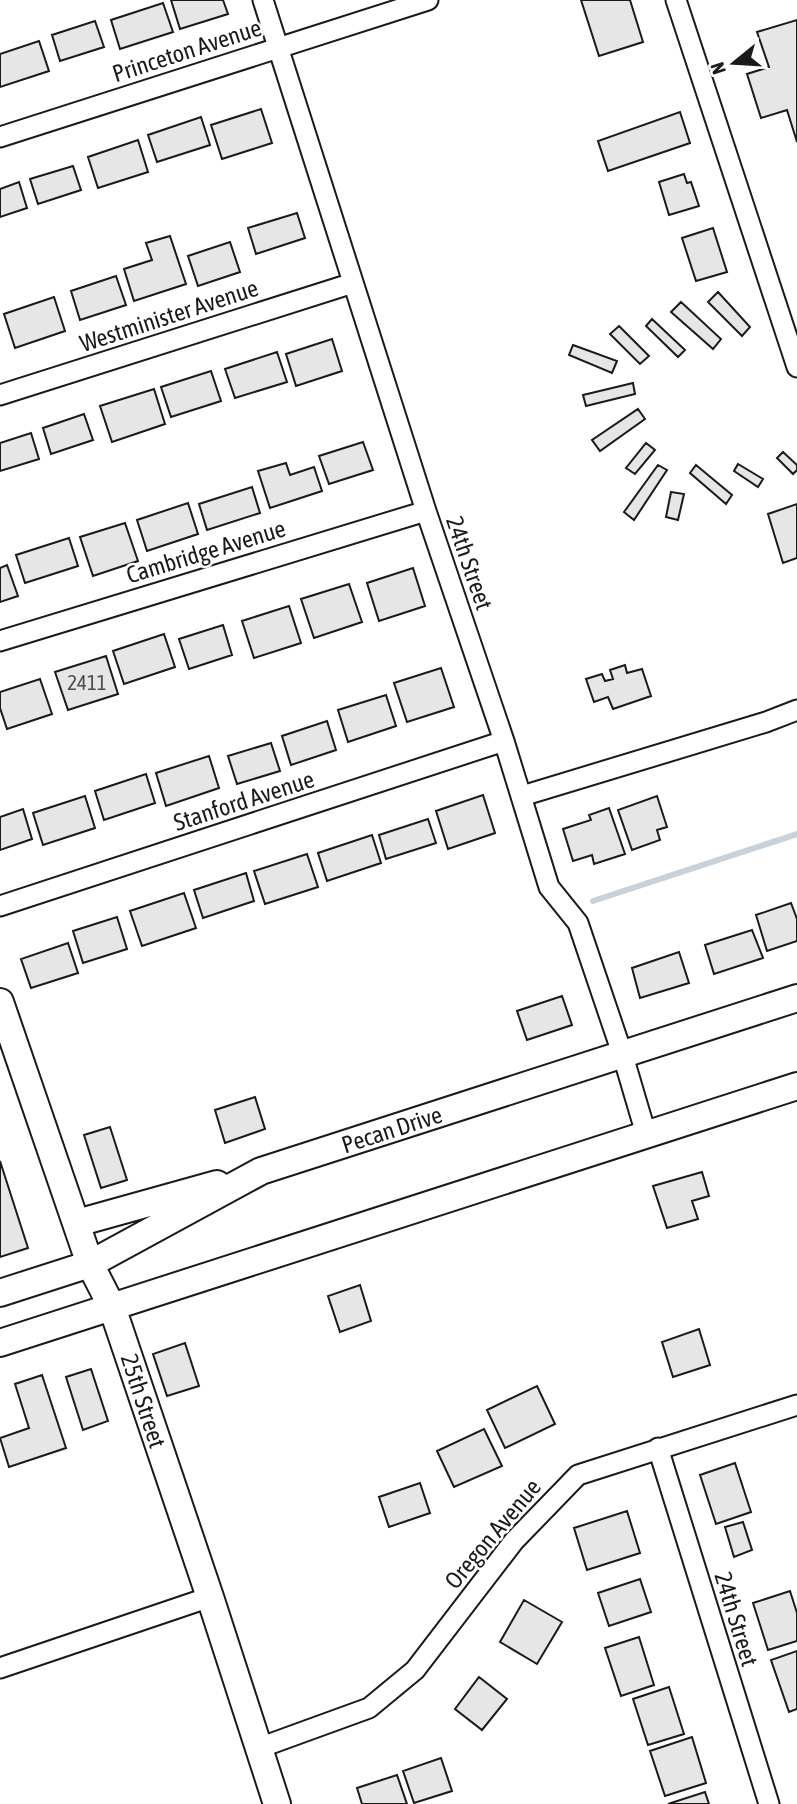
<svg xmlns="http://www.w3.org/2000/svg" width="797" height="1804" font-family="'Asap Condensed',sans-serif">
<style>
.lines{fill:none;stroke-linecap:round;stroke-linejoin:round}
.stream{stroke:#c6d2dc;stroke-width:6}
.building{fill:#e6e6e6;stroke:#1a1a1a;stroke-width:2}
.street-casing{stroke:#1a1a1a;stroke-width:23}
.secondary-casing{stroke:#1a1a1a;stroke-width:30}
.street{stroke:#fff;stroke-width:19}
.secondary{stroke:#fff;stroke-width:26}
.labels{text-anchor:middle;stroke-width:5;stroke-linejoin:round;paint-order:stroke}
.number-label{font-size:21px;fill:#4d4d4d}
.street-label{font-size:24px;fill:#1a1a1a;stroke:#fff}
</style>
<rect width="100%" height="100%" fill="#fff"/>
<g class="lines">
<path class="stream" d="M593 901 797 834"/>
</g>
<path class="building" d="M171 0H223L228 14 180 29Z
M581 0H630L643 42 599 56Z
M163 3 173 32 120 49 111 20Z
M797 20V142L787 110 761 118 747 74 769 67 757 32Z
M95 21 104 47 60 61 52 35Z
M39 41 49 71 0 87V54Z
M261 109 272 143 222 159 211 125Z
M680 112 690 143 608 171 598 141Z
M201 117 210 145 157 162 148 135Z
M138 140 148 172 98 188 88 157Z
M73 166 81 190 38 204 30 179Z
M684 174 687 183 691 182 699 206 669 215 659 182Z
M19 182 27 208 0 217V189Z
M297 213 305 238 256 254 248 228Z
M713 228 727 272 696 281 682 238Z
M170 236 186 284 134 301 124 269 152 260 146 243Z
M230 242 240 272 198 286 188 256Z
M116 276 126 305 80 320 71 291Z
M718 292 750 327 742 336 708 302Z
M54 297 65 331 15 348 4 314Z
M681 302 721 339 713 349 671 312Z
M652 319 685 350 678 357 646 326Z
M619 326 649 356 640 364 610 334Z
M332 339 342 371 296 386 286 354Z
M573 345 617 361 612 373 569 355Z
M277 352 287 382 235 398 225 369Z
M211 371 221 401 171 417 161 387Z
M633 383 635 394 586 406 583 395Z
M154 389 165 424 112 442 100 406Z
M638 409 645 419 600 451 592 440Z
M84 414 93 440 51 454 43 428Z
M31 433 39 459 0 471V443Z
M363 442 373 470 329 484 319 456Z
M646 443 655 450 635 474 626 468Z
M783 452 797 465V470L793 474 777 458Z
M286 463 290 475 314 467 322 491 270 508 258 471Z
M738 464 763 479 758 487 734 471Z
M658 465 667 470 634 520 624 512Z
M696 465 732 495 726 504 690 473Z
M252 487 260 513 207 530 199 504Z
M671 492 684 494 678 520 666 517Z
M188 503 198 534 147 551 137 520Z
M797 504V558L783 563 768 514Z
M125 523 138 561 93 576 80 537Z
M69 538 78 566 25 583 16 555Z
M7 565 18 596 0 602V568Z
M413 568 425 606 379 621 367 583Z
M349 584 362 622 314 638 301 599Z
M289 606 301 643 254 658 242 621Z
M223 625 232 655 189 669 179 639Z
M164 634 175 667 124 684 113 651Z
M106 656 118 694 68 710 55 672Z
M625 665 627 673 642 669 651 696 613 709 608 697 594 702 586 679 602 674 605 681 613 679 610 670Z
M441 668 454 707 407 722 394 683Z
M40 679 52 714 7 729 0 708V692Z
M386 695 396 726 348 742 338 710Z
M327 721 336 750 291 765 282 736Z
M271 743 280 771 237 784 228 756Z
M209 756 219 788 166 806 156 773Z
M146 774 155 803 104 820 95 791Z
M483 795 495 833 448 849 436 811Z
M85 796 95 828 43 845 33 813Z
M657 796 667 827 657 830 660 840 632 850 618 810Z
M609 808 625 854 594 864 592 855 573 861 563 829 591 820 589 815Z
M23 809 32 839 0 850V817Z
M428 819 436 843 386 859 379 835Z
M372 835 381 863 327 881 318 853Z
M307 854 318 887 265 904 254 871Z
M246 873 254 901 203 918 194 890Z
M184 893 196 928 142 946 130 911Z
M791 903 797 919V941L767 951 756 915Z
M117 917 127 949 83 963 73 931Z
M752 930 763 958 714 974 705 945Z
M68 943 78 973 31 988 21 959Z
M679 952 689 983 640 998 632 968Z
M562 996 572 1025 527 1040 517 1011Z
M255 1097 265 1129 225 1143 215 1110Z
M110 1127 127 1180 101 1188 84 1135Z
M0 1161 28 1248 0 1257Z
M702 1172 709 1196 692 1201 698 1219 667 1228 653 1186Z
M360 1285 371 1321 340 1332 328 1296Z
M699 1329 710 1365 673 1377 662 1342Z
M185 1343 199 1386 167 1396 153 1354Z
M91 1369 108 1421 83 1430 66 1377Z
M42 1375 66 1448 9 1467 0 1438 29 1428 15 1384Z
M537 1386 555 1424 505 1448 487 1410Z
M484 1429 502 1466 454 1487 437 1451Z
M735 1463 751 1512 716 1524 700 1475Z
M420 1483 430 1513 389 1527 379 1497Z
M627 1511 640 1553 587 1570 574 1528Z
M743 1522 752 1550 734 1557 725 1527Z
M640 1579 651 1612 609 1626 598 1593Z
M790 1591 797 1613V1641L768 1650 753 1603Z
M524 1600 562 1622 537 1664 500 1642Z
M639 1637 654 1685 621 1696 605 1648Z
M797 1651V1709L789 1712 771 1660Z
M479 1677 507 1699 482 1730 455 1709Z
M669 1687 684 1734 648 1745 633 1699Z
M692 1737 706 1783 665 1796 650 1751Z
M441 1758 452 1791 414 1803 403 1771Z
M397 1775 407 1804H362L357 1788Z
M705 1792 709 1804H668Z"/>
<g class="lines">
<g class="street-casing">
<path id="street" d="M263 0 426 511 504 741 549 887 578 923 623 1056 646 1134
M676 0 797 367
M0 137 428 0
M0 395 353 283
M0 641 426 511
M522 796 766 722 797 710
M0 906 504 741
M658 1448 769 1804
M0 1668 210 1597
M259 1748 369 1708 415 1670 514 1541 578 1475 797 1405"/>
</g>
<g class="secondary-casing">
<path id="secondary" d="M0 1002 90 1264 112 1307 210 1597 277 1804
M77 1223 217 1184
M0 1293 90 1264 261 1171 797 998
M0 1343 797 1086"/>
</g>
<use href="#street" class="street"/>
<use href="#secondary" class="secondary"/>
</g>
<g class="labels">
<g class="number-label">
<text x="87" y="690">2411</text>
</g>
<g class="street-label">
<text transform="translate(187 51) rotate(-18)" y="8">Princeton Avenue</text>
<text transform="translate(169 316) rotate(-18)" y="8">Westminister Avenue</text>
<text transform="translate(206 552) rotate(-17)" y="8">Cambridge Avenue</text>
<text transform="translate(469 563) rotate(71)" y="8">24th Street</text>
<text transform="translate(244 801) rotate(-18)" y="8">Stanford Avenue</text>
<text transform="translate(392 1130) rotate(-18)" y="8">Pecan Drive</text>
<text transform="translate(143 1401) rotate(72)" y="8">25th Street</text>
<text transform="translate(493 1534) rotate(-50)" y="8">Oregon Avenue</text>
<text transform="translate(736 1619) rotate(73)" y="8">24th Street</text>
</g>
</g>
<g transform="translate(734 63) rotate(252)" stroke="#ffffff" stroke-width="5" paint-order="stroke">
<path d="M0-5L12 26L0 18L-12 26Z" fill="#1a1a1a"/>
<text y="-10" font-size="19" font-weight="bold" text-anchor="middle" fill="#1a1a1a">N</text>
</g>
</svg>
